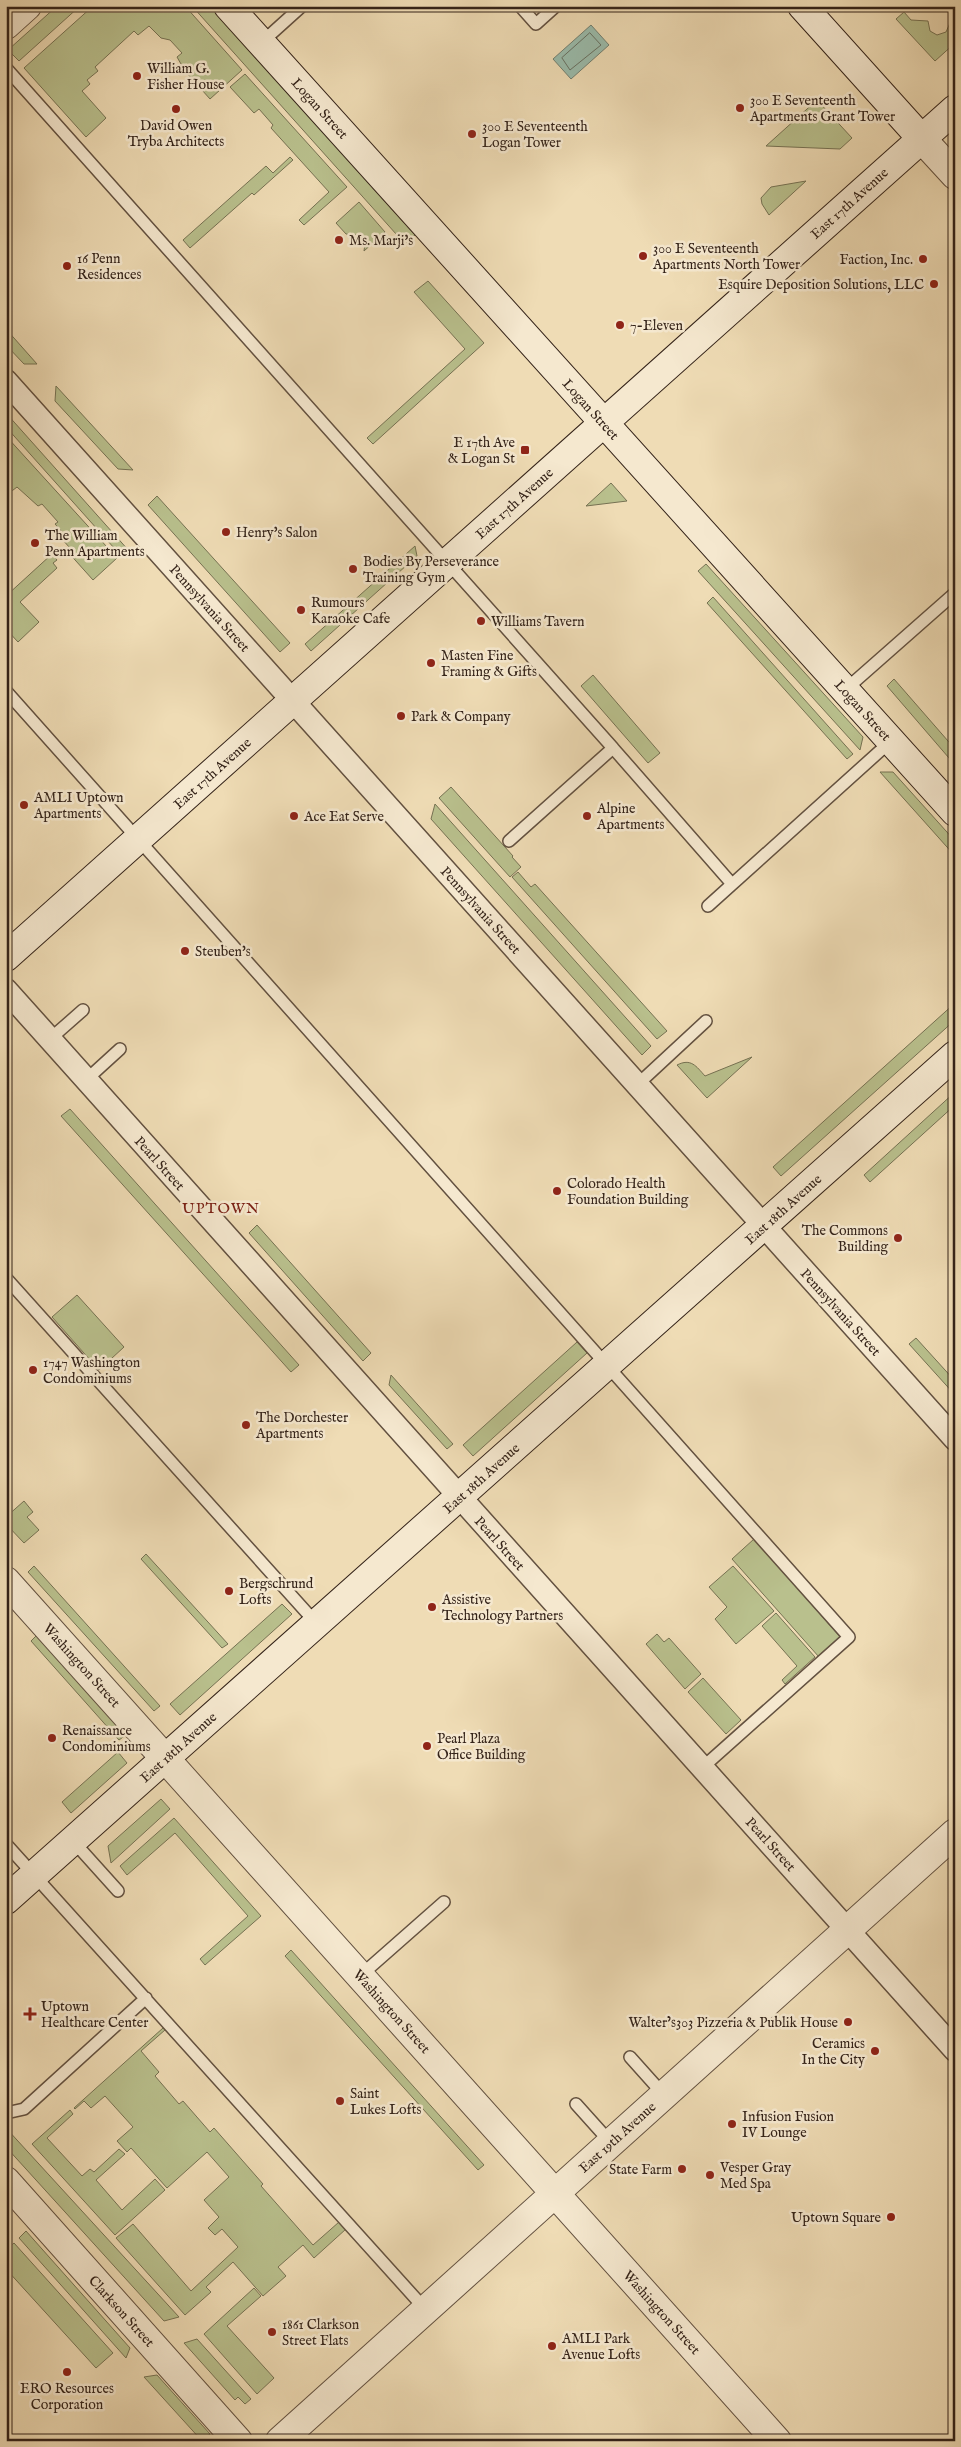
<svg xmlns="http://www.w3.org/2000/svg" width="961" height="2447" font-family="'IM FELL English',serif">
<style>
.green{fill:#b9c08d;stroke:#767253}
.water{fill:#9abcac;stroke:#717f71}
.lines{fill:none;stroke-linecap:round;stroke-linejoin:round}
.shore{stroke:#677062;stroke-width:1}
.service-casing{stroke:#635140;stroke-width:14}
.minor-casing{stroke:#635140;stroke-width:25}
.tertiary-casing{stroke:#635140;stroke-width:30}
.secondary-casing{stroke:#342319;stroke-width:30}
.service{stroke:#f5e8cf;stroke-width:11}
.minor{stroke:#f5e8cf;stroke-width:22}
.tertiary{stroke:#f5e8cf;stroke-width:28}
.secondary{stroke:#f5e8cf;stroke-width:28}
.poi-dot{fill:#8f2418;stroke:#f5e8cf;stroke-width:2}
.labels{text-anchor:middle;stroke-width:5;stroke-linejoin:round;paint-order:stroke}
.poi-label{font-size:14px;fill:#342319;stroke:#f5e8cf;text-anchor:start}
.street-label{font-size:14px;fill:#342319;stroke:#f5e8cf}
.neighbourhood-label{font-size:15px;letter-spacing:1px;fill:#7a1f14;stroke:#f5e8cf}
</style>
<rect width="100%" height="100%" fill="#efdcb5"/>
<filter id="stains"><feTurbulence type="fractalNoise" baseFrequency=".004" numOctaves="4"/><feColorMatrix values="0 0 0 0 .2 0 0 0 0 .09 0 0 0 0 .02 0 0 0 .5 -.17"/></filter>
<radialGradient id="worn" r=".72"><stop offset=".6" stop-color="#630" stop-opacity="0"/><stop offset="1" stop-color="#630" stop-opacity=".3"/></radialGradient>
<path class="green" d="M57 6H80L19 61 8 50Z
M93 6H185L242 70 210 99 185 71 177 57 182 53 170 40 161 38 149 26 138 35 134 31 95 67 98 71 87 80 90 84 82 91 106 118 86 137 24 68Z
M192 6H210L415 235 405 244Z
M904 12 911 20 928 21 930 31 937 35 946 32 950 23H955V43L935 61 896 19Z
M245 74 347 187 304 225 299 220 329 192 271 128 273 125 259 109 254 113 230 87Z
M817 100 852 138 840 149 766 146Z
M290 157 293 160 254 195 252 193 190 248 183 240 266 166 273 173Z
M806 181 769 215 762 204 761 198 771 187Z
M359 202 385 232 364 251 365 244 357 235 346 234 336 223Z
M428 281 484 343 373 444 367 438 465 349 414 292Z
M6 329 37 364H24L6 345Z
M56 386 133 470 118 469 55 401Z
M6 413 130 552 123 558 6 427Z
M6 436 117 558 93 580 67 551 70 548 61 538 64 534 55 524 58 522 42 504 38 506 17 487 8 494 6 492Z
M611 483 627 501 586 506Z
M157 496 290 643 280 652 148 505Z
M415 546 417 556 311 651 305 644Z
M52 554 57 560 53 563 57 568 20 602 39 622 18 642 6 629V596Z
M706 564 863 737 860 750 698 571Z
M713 597 853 754 847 759 707 603Z
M593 675 660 753 648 763 581 686Z
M894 679 955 749V765L887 686Z
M880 772H893L955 841V856Z
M451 787 513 856 512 857 521 867 510 877 439 798Z
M435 804 651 1046 642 1055 431 819Z
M518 872 531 887 535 884 667 1031 657 1039 512 877Z
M955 1003V1020L781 1176 773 1167Z
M752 1057 707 1098 677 1065C691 1058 696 1066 705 1076Z
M955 1092V1105L870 1182 864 1175Z
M70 1109 299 1365 291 1372 61 1116Z
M257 1225 371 1353 363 1361 249 1233Z
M77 1295 124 1347 99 1370 52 1317Z
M916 1338 955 1381V1395L909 1344Z
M577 1342 587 1353 473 1456 463 1445Z
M391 1375 453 1444 447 1449 389 1385Z
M24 1501 33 1512 27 1517 39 1530 24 1543 6 1524V1517Z
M754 1539 841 1638 819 1657 732 1559Z
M146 1554 228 1644 222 1648 141 1559Z
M34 1566 160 1706 154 1711 28 1572Z
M733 1566 774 1611 736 1644 715 1619 727 1607 709 1587Z
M282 1604 292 1614 180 1715 170 1704Z
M776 1613 815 1657 785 1684 782 1680 797 1666 762 1626Z
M657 1634 664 1642 669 1638 701 1674 685 1689 646 1644Z
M37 1635 126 1735 119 1740 31 1641Z
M703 1678 741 1720 726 1734 688 1692Z
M118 1752 127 1763 71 1813 62 1802Z
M161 1799 170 1809 111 1863 108 1846Z
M174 1818 261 1916 205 1965 200 1959 248 1916 175 1833 127 1875 120 1866Z
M291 1950 484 2165 478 2170 285 1956Z
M163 2028 165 2030 141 2051 159 2072 155 2076 179 2104 183 2101 210 2132 214 2128 263 2184 261 2186 313 2245 339 2222 346 2229 314 2258 303 2245 278 2267 286 2276 263 2296 233 2262 206 2287 211 2292 185 2315 116 2238 133 2224 191 2291 238 2247 222 2229 215 2235 208 2228 219 2217 204 2200 229 2177 207 2152 167 2188 131 2148 127 2152 117 2141 133 2127 105 2096 91 2108 84 2101 75 2109 74 2108Z
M70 2110 73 2114 47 2138 82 2176 90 2169 94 2172 119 2149 125 2154 96 2180 122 2210 155 2179 165 2190 115 2235 32 2144Z
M6 2128 179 2317 164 2321 6 2147Z
M26 2231 130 2348 126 2358 19 2238Z
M14 2243 113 2353 96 2368 6 2269V2250Z
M254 2288 261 2296 227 2326 274 2378 257 2394 204 2334Z
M197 2339 251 2399 245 2404 238 2397 235 2400 184 2343Z
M157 2375 210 2434 202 2441 144 2377Z"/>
<path class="water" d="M591 25 609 45 571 79 553 59Z"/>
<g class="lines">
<path class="shore" d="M590 33 601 45 570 70 562 58Z"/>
<g class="service-casing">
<path id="service" d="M520 6 536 24 556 6
M261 43 302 6
M6 68 613 748 509 841
M845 690 955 593
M6 691 849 1637 702 1768
M613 748 732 884
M708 906 891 741
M50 1039 83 1010
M86 1080 120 1049
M637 1085 706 1021
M6 1278 317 1624
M73 1841 118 1891
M6 1844 426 2310
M360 1976 444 1902
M630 2057 664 2095
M576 2104 611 2143
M6 2113 24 2109 146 1998"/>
</g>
<g class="minor-casing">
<path id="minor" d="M6 381 955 1439
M6 990 955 2050"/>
</g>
<g class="tertiary-casing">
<path id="tertiary" d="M6 25 27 6
M921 138 955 175
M6 1581 777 2441
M6 2181 238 2441
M280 2441 955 1833"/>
</g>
<g class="secondary-casing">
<path id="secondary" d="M228 6 955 812
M802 6 921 138
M6 957 955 109
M6 1900 955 1055"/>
</g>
<use href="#service" class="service"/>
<use href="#minor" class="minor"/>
<use href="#tertiary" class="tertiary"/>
<use href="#secondary" class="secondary"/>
</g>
<g class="poi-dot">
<circle cx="137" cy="76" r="5"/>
<circle cx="740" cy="108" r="5"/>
<circle cx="176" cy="109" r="5"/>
<circle cx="472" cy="134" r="5"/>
<circle cx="339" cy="240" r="5"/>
<circle cx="643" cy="256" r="5"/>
<circle cx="923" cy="259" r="5"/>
<circle cx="67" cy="266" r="5"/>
<circle cx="934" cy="284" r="5"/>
<circle cx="620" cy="325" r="5"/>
<rect x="520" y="445" width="10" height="10" rx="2.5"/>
<circle cx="226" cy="532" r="5"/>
<circle cx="35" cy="543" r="5"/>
<circle cx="353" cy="569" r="5"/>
<circle cx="301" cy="610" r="5"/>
<circle cx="481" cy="621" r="5"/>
<circle cx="431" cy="663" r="5"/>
<circle cx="401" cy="716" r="5"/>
<circle cx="24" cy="805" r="5"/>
<circle cx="294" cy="816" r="5"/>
<circle cx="587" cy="816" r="5"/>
<circle cx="185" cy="951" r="5"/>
<circle cx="557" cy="1191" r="5"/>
<circle cx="898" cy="1238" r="5"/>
<circle cx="33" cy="1370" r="5"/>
<circle cx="246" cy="1425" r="5"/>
<circle cx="229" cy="1591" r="5"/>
<circle cx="432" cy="1607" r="5"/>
<circle cx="52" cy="1738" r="5"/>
<circle cx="427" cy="1746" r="5"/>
<path d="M27.5 2006.5h5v5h5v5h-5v5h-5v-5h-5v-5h5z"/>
<circle cx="848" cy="2022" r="5"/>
<circle cx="875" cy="2051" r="5"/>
<circle cx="340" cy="2101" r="5"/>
<circle cx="732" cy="2124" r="5"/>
<circle cx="682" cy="2169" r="5"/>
<circle cx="710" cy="2175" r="5"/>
<circle cx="891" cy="2217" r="5"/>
<circle cx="272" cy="2332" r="5"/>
<circle cx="552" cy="2346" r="5"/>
<circle cx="67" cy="2372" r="5"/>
</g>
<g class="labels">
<g class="poi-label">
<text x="147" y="73">William G.<tspan x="147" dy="16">Fisher House</tspan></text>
<text x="750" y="105">300 E Seventeenth<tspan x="750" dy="16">Apartments Grant Tower</tspan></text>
<text x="176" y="130" text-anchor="middle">David Owen<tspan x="176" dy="16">Tryba Architects</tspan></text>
<text x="482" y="131">300 E Seventeenth<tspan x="482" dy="16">Logan Tower</tspan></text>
<text x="349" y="245">Ms. Marji's</text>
<text x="653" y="253">300 E Seventeenth<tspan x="653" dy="16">Apartments North Tower</tspan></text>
<text x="77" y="263">16 Penn<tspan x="77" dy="16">Residences</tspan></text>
<text x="913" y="264" text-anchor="end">Faction, Inc.</text>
<text x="924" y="289" text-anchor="end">Esquire Deposition Solutions, LLC</text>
<text x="630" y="330">7-Eleven</text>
<text x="515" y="447" text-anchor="end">E 17th Ave<tspan x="515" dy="16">&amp; Logan St</tspan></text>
<text x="236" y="537">Henry's Salon</text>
<text x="45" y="540">The William<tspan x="45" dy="16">Penn Apartments</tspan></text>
<text x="363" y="566">Bodies By Perseverance<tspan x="363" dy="16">Training Gym</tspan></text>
<text x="311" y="607">Rumours<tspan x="311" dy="16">Karaoke Cafe</tspan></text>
<text x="491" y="626">Williams Tavern</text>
<text x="441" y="660">Masten Fine<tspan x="441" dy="16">Framing &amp; Gifts</tspan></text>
<text x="411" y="721">Park &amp; Company</text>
<text x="34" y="802">AMLI Uptown<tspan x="34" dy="16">Apartments</tspan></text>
<text x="597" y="813">Alpine<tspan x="597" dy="16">Apartments</tspan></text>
<text x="304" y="821">Ace Eat Serve</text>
<text x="195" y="956">Steuben's</text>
<text x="567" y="1188">Colorado Health<tspan x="567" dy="16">Foundation Building</tspan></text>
<text x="888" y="1235" text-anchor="end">The Commons<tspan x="888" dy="16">Building</tspan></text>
<text x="43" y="1367">1747 Washington<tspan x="43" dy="16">Condominiums</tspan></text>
<text x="256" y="1422">The Dorchester<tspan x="256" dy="16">Apartments</tspan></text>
<text x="239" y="1588">Bergschrund<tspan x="239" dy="16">Lofts</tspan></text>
<text x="442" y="1604">Assistive<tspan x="442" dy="16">Technology Partners</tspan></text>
<text x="62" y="1735">Renaissance<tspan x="62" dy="16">Condominiums</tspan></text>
<text x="437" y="1743">Pearl Plaza<tspan x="437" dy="16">Office Building</tspan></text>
<text x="41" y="2011">Uptown<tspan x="41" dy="16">Healthcare Center</tspan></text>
<text x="838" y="2027" text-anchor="end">Walter’s303 Pizzeria &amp; Publik House</text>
<text x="865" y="2048" text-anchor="end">Ceramics<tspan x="865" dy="16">In the City</tspan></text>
<text x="350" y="2098">Saint<tspan x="350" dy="16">Lukes Lofts</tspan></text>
<text x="742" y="2121">Infusion Fusion<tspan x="742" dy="16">IV Lounge</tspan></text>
<text x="720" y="2172">Vesper Gray<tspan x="720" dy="16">Med Spa</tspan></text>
<text x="672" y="2174" text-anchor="end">State Farm</text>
<text x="881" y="2222" text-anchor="end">Uptown Square</text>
<text x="282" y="2329">1861 Clarkson<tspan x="282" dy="16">Street Flats</tspan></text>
<text x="562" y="2343">AMLI Park<tspan x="562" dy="16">Avenue Lofts</tspan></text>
<text x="67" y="2393" text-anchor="middle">ERO Resources<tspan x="67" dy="16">Corporation</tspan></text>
</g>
<g class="street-label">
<text transform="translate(320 108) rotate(48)" y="5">Logan Street</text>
<text transform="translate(849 203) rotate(-42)" y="5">East 17th Avenue</text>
<text transform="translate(591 409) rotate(48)" y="5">Logan Street</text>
<text transform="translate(514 503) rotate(-42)" y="5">East 17th Avenue</text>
<text transform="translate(210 608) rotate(48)" y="5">Pennsylvania Street</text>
<text transform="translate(863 710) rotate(48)" y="5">Logan Street</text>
<text transform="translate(212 773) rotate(-42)" y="5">East 17th Avenue</text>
<text transform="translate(481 910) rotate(48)" y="5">Pennsylvania Street</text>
<text transform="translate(160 1163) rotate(48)" y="5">Pearl Street</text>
<text transform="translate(783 1209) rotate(-42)" y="5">East 18th Avenue</text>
<text transform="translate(841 1312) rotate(48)" y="5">Pennsylvania Street</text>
<text transform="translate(481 1478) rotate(-42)" y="5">East 18th Avenue</text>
<text transform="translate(500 1543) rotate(48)" y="5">Pearl Street</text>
<text transform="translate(82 1665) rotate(48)" y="5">Washington Street</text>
<text transform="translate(178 1747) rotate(-42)" y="5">East 18th Avenue</text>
<text transform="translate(771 1844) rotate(48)" y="5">Pearl Street</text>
<text transform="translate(392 2011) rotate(48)" y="5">Washington Street</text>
<text transform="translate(617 2137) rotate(-42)" y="5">East 19th Avenue</text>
<text transform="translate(122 2311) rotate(48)" y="5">Clarkson Street</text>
<text transform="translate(662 2312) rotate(48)" y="5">Washington Street</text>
</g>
<g class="neighbourhood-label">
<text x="221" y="1213">UPTOWN</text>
</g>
</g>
<rect width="961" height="2447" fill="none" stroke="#efdcb5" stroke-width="25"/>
<rect x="8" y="8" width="946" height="2432" fill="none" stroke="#342319" stroke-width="2.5"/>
<rect x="12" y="12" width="936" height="2422" fill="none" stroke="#342319"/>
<rect width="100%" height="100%" filter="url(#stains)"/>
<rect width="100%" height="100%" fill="url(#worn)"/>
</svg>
